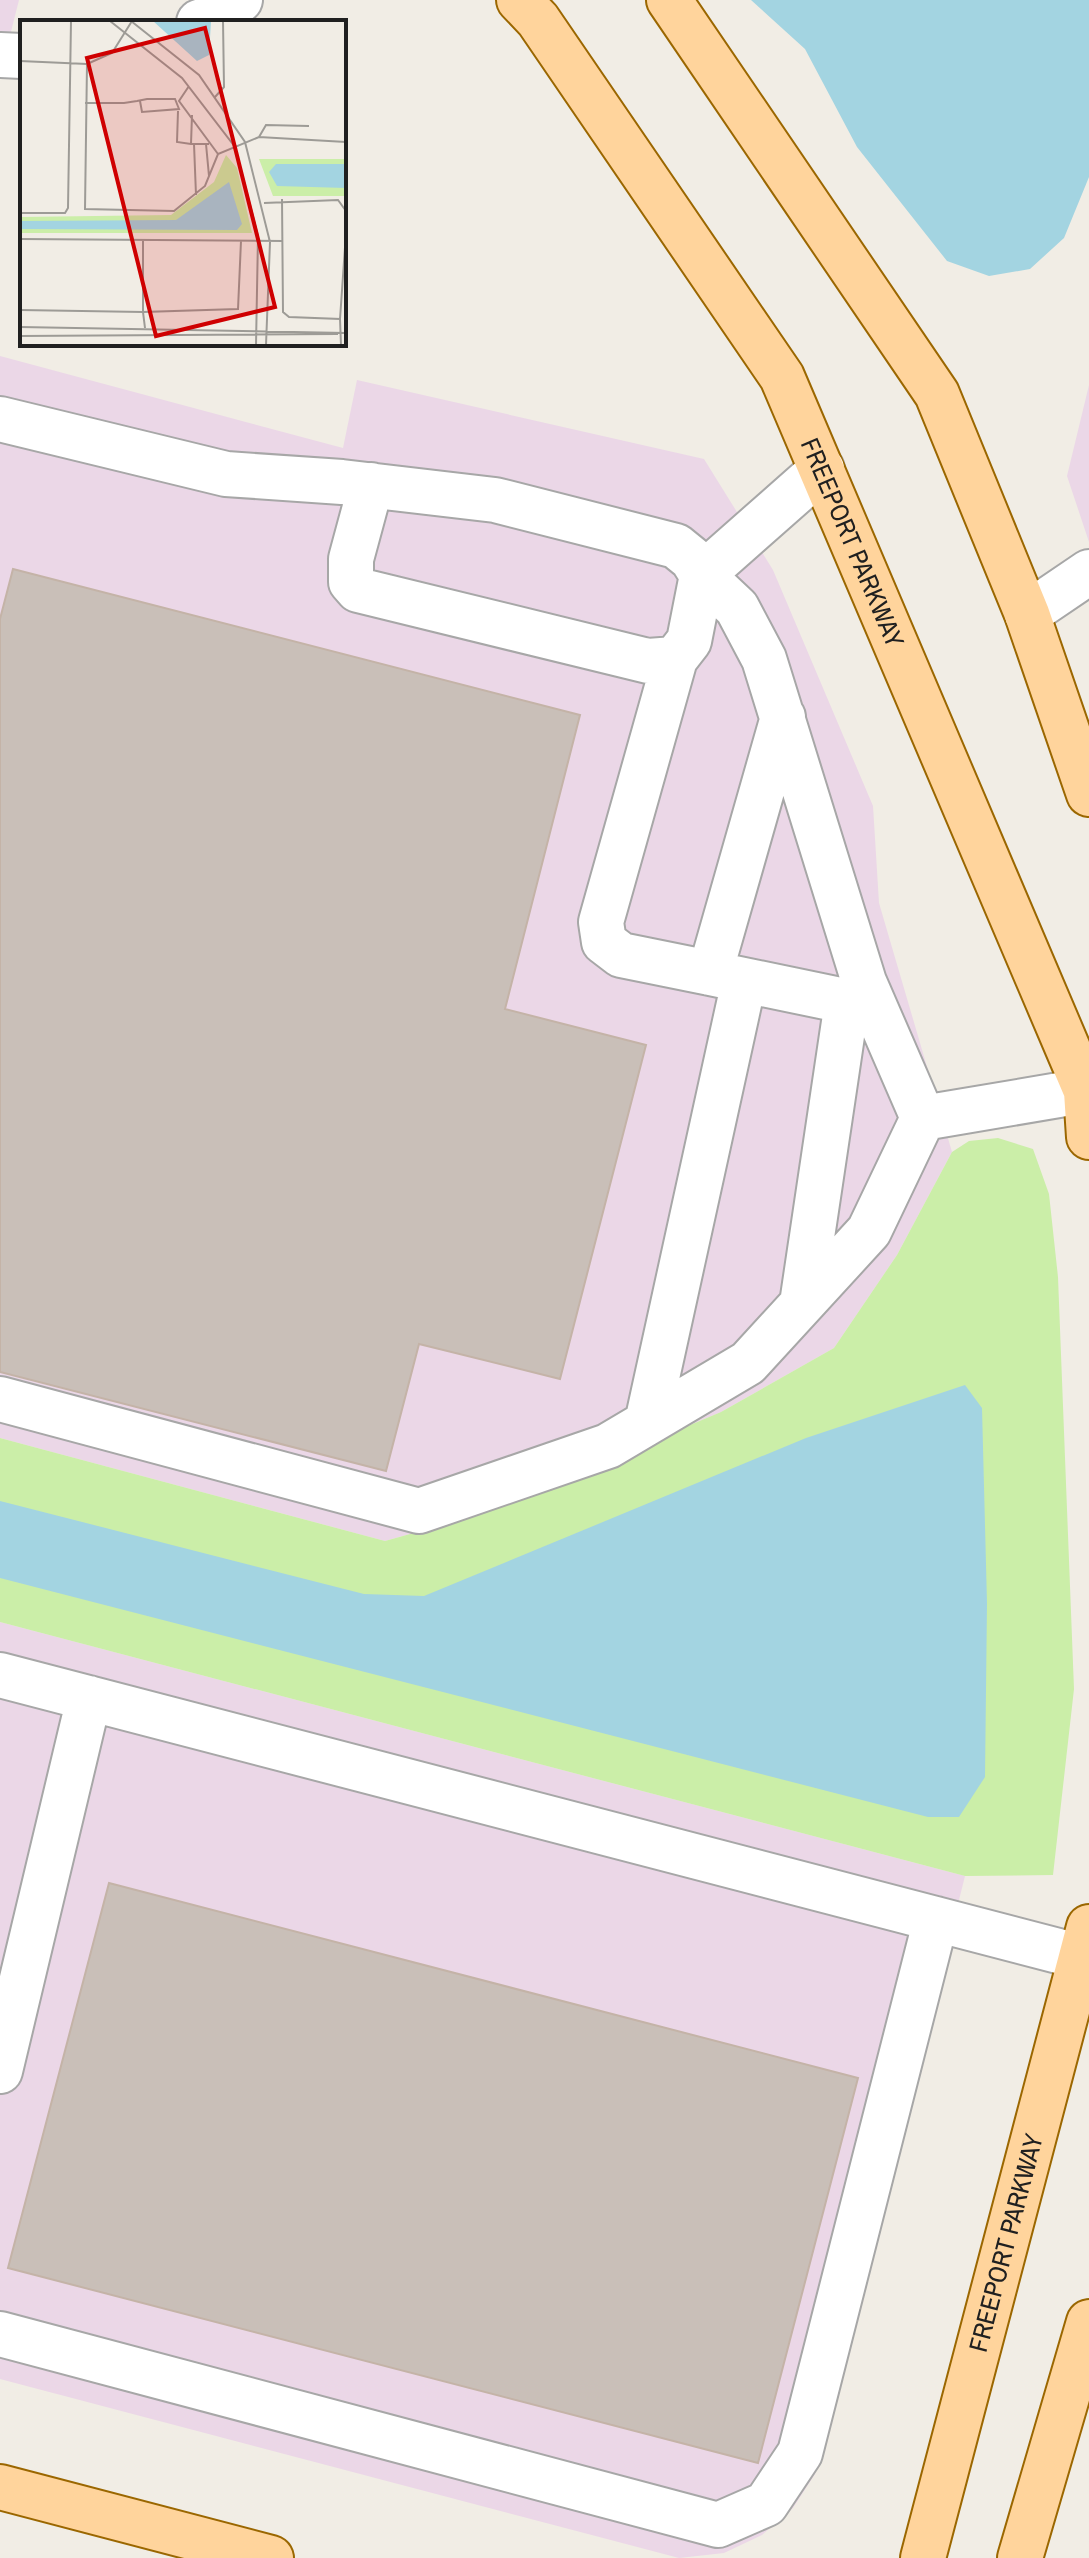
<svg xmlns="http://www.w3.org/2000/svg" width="1089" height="2558" font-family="'Archivo Narrow',sans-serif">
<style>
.industrial{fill:#ebd7e7}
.grass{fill:#cbeea8}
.water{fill:#a3d4e1}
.building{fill:#c9bfb8;stroke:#c4b3a7;stroke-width:2}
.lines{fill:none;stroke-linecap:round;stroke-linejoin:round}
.minor-casing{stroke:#a7a7a7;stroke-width:48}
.major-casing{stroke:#9b6700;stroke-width:48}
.minor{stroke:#fff;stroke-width:44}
.major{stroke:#ffd49c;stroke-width:44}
.labels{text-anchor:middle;stroke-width:7;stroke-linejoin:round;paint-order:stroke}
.street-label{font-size:26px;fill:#202020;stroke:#fff}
.inset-road{fill:none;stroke:#9d9b96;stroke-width:2}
.view{fill:#cf0001;fill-opacity:0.15;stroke:#cf0001;stroke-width:4}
.inset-edge{fill:none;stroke:#202020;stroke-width:4}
</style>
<rect width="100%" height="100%" fill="#f1ede5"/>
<path class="industrial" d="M0 0H19L0 75Z
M0 356 343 448 357 380 704 459 773 570 873 806 879 903 952 1152 897 1255 834 1348 721 1412 471 1517 385 1541 0 1438Z
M1089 385V542L1067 476Z
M0 1622 965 1876 815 2474 793 2508 762 2535 724 2553 679 2558 0 2379Z"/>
<path class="grass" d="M998 1138 1033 1149 1049 1194 1058 1277 1074 1689 1053 1875 965 1876 0 1622V1438L385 1541 471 1517 721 1412 834 1348 897 1255 952 1152 969 1141Z"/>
<path class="water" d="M751 0H1089V177L1064 238 1030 269 989 276 947 261 857 147 805 49Z
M965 1385 982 1408 987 1603 985 1777 959 1817H928L0 1578V1501L364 1594 424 1596 806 1438Z"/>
<path class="building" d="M13 569 580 715 505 1009 646 1045 560 1379 419 1344 386 1471 0 1372V619Z
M109 1883 858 2078 758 2463 8 2268Z"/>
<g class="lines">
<g class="minor-casing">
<path id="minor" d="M199 22 224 13 240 0
M0 55 22 56
M0 419 226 474 342 482 495 500 676 546 692 559 702 575 689 641 675 659 648 661 358 590 351 582V559L371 485
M822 469 702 575 737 608 764 659 864 982 923 1118
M1027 614 1089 572
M675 659 601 922 604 942 621 955 710 973
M783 717 710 973 874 1007
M802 1304 847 1002
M0 1399 419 1511 608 1446 748 1363 869 1231 923 1118 1089 1090
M647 1423 744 981
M0 1675 1089 1959
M0 2071 89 1698
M0 2334 718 2525 766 2504 800 2453 936 1919"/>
</g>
<g class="major-casing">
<g id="major">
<path id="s1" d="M519 0 538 20 782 377 1086 1091 1089 1137"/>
<path d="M669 0 937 394 1027 614 1089 794"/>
<path d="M0 2487 271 2558"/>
<path id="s2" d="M923 2558 1089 1927"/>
<path d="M1020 2558 1089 2322"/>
</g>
</g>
<use href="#minor" class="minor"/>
<use href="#major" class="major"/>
</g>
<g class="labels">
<g class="street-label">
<text dy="9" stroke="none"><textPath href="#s1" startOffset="640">FREEPORT PARKWAY</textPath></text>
<text dy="9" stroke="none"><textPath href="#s2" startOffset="326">FREEPORT PARKWAY</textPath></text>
</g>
</g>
<g transform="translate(20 20)">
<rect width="326" height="326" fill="#f1ede5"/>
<path d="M206 135 217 148 232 213H0V197L151 195 194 162ZM239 139H326V176H253Z" fill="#cbeea8"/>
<path d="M133 1H191L189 35 177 41ZM256 144H326V168L257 166 249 152ZM209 162 222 204 217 210 0 209V201L156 200Z" fill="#a3d4e1"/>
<path class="inset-road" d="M90 1 162 58 215 127 238 216 236 325M111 1 179 55 225 122 250 222 246 325M112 1 92 33 67 44 65 189 154 191 185 166 198 134 239 117 326 122M0 41 67 44M169 66 159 81 198 134M195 77 204 67 203 1M65 83H104L117 81 127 79H155L159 89 122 92 120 81M158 91 157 122 171 124M172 95 171 124H189M239 117 246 105 289 106M174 124 176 175M186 124 189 156M262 179 263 292 269 297 320 299 321 325M244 183 318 180 326 191M0 193H45L48 188 51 1M0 219 263 221M0 290 123 292V220M320 299 326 213M0 307 326 313M125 308 123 292 218 289 221 221M0 316 318 314"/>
<path class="view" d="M185 8 255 287 136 316 67 38Z"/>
<rect width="326" height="326" class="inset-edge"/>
</g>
</svg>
